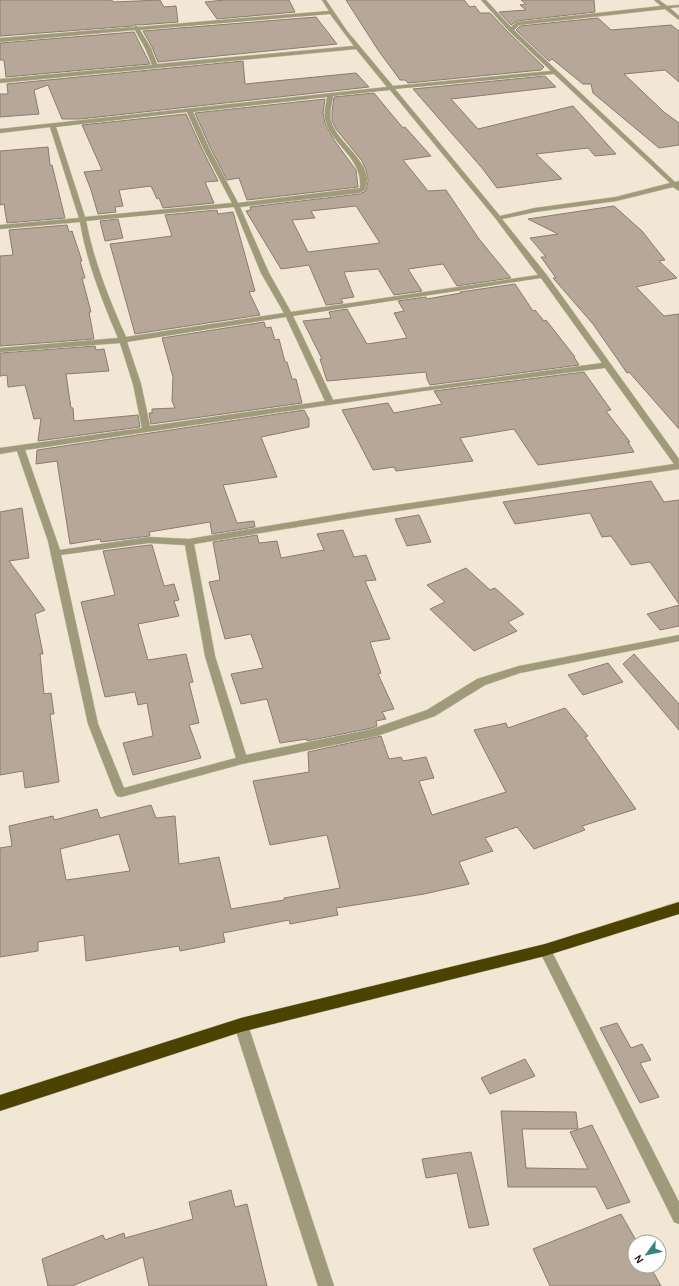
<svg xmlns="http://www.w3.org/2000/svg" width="679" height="1286" font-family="Karla,sans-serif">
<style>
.building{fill:#b6a798;stroke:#8a7c6e;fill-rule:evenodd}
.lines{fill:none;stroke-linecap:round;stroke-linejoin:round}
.minor-casing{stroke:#ccc2b1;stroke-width:1}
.highway-casing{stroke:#ccc2b1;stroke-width:1}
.minor{fill:#9f9a7a;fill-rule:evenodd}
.highway{fill:#4c4300;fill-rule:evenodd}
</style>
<rect width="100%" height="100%" fill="#f2e7d4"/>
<path class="building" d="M0 0H111L114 2 160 0 164 7 176 6 178 22 139 25 136 24 133 26 0 36Z
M224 0H289L295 12 217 19 205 2Z
M346 0H464L470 7 475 6 480 13H490L508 32 544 67 541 70 408 83 405 80H400L378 50Z
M521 0H594L595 12 517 21 511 25 499 12 526 10 520 5 526 4Z
M316 17 337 44 158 62 152 47 143 31Z
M598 18 611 30 671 25 679 31V82L665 70 624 74 664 112 679 123V145L659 148 593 93 591 84H583L552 59 549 61 516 30 520 26Z
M134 32 150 64 6 77 4 60H0V43Z
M243 61 245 84 356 73 369 87 80 119H62L48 85 34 90 39 114 0 117V94H8L7 84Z
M545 76 556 87 451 99 478 129 573 106 616 154 595 156 588 148 536 154 562 179 497 188 482 168 413 89Z
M374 93 403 128 405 127 431 156 403 160 428 191 446 190 479 239 511 278 457 286 443 264 408 269 422 291 394 295 378 269 344 272 354 297 341 299 343 303 326 305 309 265 281 269 246 211 251 210 250 207 359 194 366 191 368 181 366 170 362 161 336 129 332 121V112L334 97ZM356 206 380 243 308 252 292 220 315 218 311 211Z
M325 99 323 113 325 123 334 140 356 170 358 187 247 200 239 178 227 180 210 147 195 113Z
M186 114 202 149 218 181 205 182 214 203 163 208 159 198 157 199 151 186 119 190 123 206 115 207 116 212 98 214 91 190 84 172 102 170 82 125Z
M48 147 50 165H52L65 218 7 223 4 204 0 205V151Z
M614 206 642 231 665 260 659 261 677 278 636 287 664 316 679 314V429L629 372 627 373 593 324 553 278H556L541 257H546L530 238 558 234 528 219Z
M217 210 218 214 233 212 255 291 249 292 260 315 135 334 110 244 172 236 165 215Z
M118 219 123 238 105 241 100 221Z
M67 225 69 232 72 231 82 261H80L85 278H82L91 312H89L94 339 0 346V256L13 255 9 230Z
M515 284 533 311 535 310 544 321 546 320 575 357H574L579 365 430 385 427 379 426 372 327 381 320 359H322L303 321 331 318 329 312 347 309 367 344 407 338 394 313 404 311 398 301 426 297 427 299 461 293 460 292Z
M264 322 266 328 271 327 275 340 279 339 285 362H287L292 379H296L302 403 151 424 149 413H152V409L175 408 172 401 173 377 162 338Z
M95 346 96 350 104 349 109 371 66 374 71 408H73L74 421 138 415 140 427 38 441 41 418 34 419 25 385 8 387 7 375 0 376V353Z
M584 372 611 410 606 411 630 442H628L634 452 538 465 514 429 460 438 473 461 396 471 394 467 373 470 342 410 388 403 394 413 442 404 434 391Z
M304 410 309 419V427L261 437 277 477 223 485 237 523 254 521 255 527 212 534 210 522 149 532 150 536 101 542 100 539 70 544 57 461 36 464 37 450Z
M651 481 664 502 679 500V604L650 562 631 565 611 536 602 537 590 513 515 524 503 502Z
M22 508 29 558 9 561 45 610 35 614 43 654H40L44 694 51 693 54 714H50L59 782 25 788 23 771 0 775V512Z
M419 515 431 542 407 546 395 519Z
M343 530 354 557 366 555 376 580 365 581 390 639 370 642 381 673 378 674 394 709 382 712 386 719 376 721 377 726 372 728 307 741V739L280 743 267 699 241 704 231 674 263 668 251 634 225 639 209 582 220 580 213 542 257 535 259 543 277 541 281 558 324 550 317 534Z
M149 545H152L164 586 174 584 179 600 174 601 179 616 138 624 148 660 186 654 193 682 189 683 199 723 189 725 201 758 133 775 123 743 153 736 147 703 138 705 135 692 105 697 81 602 115 595 103 551Z
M466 568 490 590 495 588 524 614 508 622 517 631 474 651 430 609 445 602 427 585Z
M679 605V626L660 630 647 614Z
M634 654 679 704V730L623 664Z
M608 663 623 682 583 695 568 675Z
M565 708 588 736 585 737 636 809 582 826 585 830 534 849 517 827 485 838 493 851 459 862 469 884 424 894 336 908 338 915 290 924 289 920 223 933 225 942 180 951 179 946 86 961 84 935 38 942V951L0 957V848L12 846 9 826 53 816 54 820 97 809 100 818 151 805 156 818 175 816 179 864 219 857 231 909 284 900V898L340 888 327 835 270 845 253 781 309 772 308 752 381 736 389 759 401 757 403 761 426 757 434 778 419 781 432 815 506 792 474 730 506 723 508 728ZM119 834 130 871 66 880 60 849Z
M617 1023 631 1048 642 1044 651 1060 640 1063 659 1097 640 1103 600 1028Z
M525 1059 535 1076 490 1094 481 1078Z
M501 1111 576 1112 578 1129H522L526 1168 588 1169 570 1132 592 1125 630 1202 607 1209 596 1187H508Z
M471 1152 489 1225 469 1228 457 1173 426 1178 422 1159Z
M231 1190 235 1207 247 1204 267 1286H149L143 1257 72 1286H48L42 1259 103 1235 105 1240 124 1233 125 1238 193 1219 189 1202Z
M621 1214 637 1242H635V1266H650L661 1286H550L533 1249Z"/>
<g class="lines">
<g class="minor-casing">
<path id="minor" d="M322 0H326L347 31 393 86 551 71 509 31 481 0H486L511 27 517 22 661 6 654 0H659L667 6 679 5V7L670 8 679 16V20L665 9 519 25 514 30 675 182 679 181V191L673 187 616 201 535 212 502 219 546 274 679 459V469L364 516 194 544 215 656 246 755 372 729 427 710 477 679 519 666 679 635V641L520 673 485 685 435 716 377 736 242 764 121 797 117 796 115 793 88 724 48 541 17 451 0 454V448L142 428 133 384 120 343 0 352V348L118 338C102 300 87 263 80 222L0 229V225L79 218 50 127 0 133V129L387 87 356 49 0 83V79L152 65 145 48 135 30 0 42V38L134 27 136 25 138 27 329 11ZM330 14 354 46 157 64 151 48 140 30ZM554 74 670 183 616 197 535 208 500 216 395 89ZM390 90 496 219 538 275 291 312 269 273 240 207 359 193 365 190C376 163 337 144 331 121 329 113 332 104 333 96ZM327 97C326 105 323 114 326 122 334 147 363 159 360 188L238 203 209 148 193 112ZM187 112 203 148 232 203 85 217 56 127ZM234 207 261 273 284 313 126 337C109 299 94 262 86 221ZM541 278 602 363 333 400 293 316ZM286 317 325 401 150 426 141 384 127 342ZM605 368 674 464 364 510 189 539 149 537 60 550 25 450 423 391ZM149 543 185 545 205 656 236 758 124 788 98 724 61 555Z
M545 945 549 946 679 1202V1224L674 1222 539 950 541 946Z
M241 1019 246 1021 248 1025 334 1286H318L234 1025 236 1021Z"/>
</g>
<g class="highway-casing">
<path id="highway" d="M679 902V914L545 956 241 1032 0 1111V1095L241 1018 545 944Z"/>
</g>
<use href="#minor" class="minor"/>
<use href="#highway" class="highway"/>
</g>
<g transform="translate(647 1254) rotate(237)"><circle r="19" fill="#ffffff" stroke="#a5a3a1"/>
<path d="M0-3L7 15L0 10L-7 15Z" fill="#398281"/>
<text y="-6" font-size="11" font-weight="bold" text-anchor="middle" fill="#1e1a13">N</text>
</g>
</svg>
